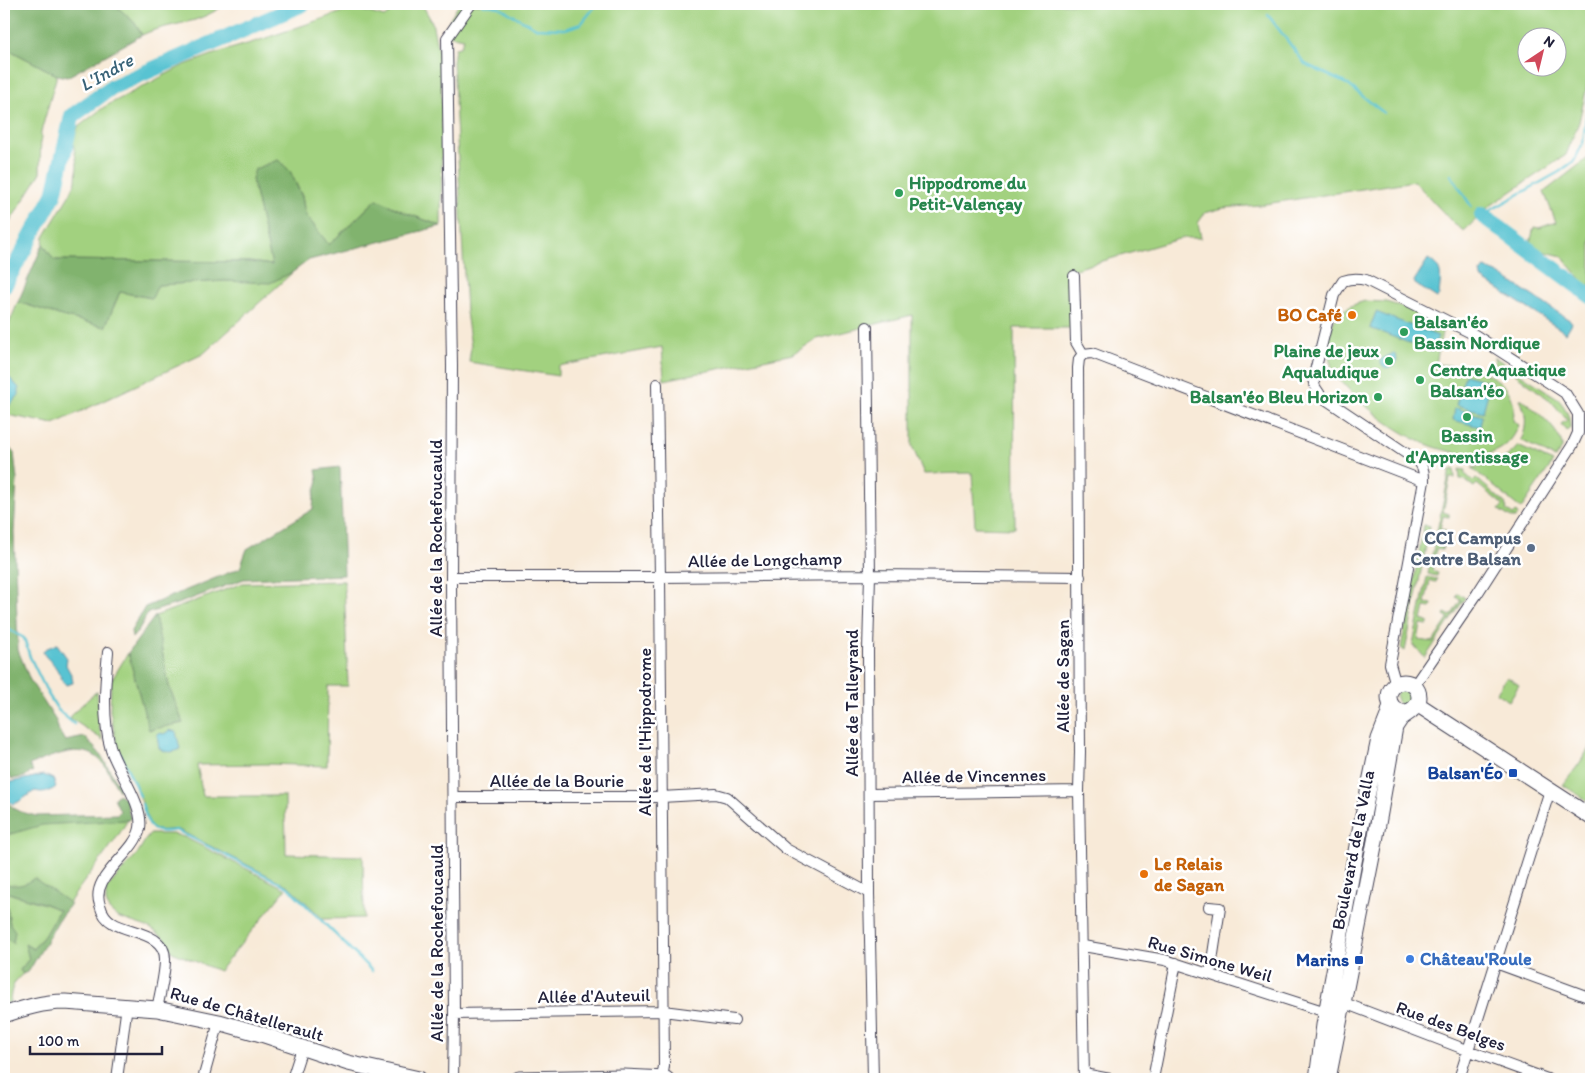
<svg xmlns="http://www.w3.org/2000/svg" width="1595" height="1083" font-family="Itim,sans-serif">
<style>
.green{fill:#a2d17f;stroke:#627a5d;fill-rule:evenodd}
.forest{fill:#81b36e;stroke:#526a54}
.water{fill:#58c3d2;stroke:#3d7286}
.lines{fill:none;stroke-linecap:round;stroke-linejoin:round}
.stream{stroke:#58c3d2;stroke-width:2.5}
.river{stroke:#58c3d2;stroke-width:16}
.street-casing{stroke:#424053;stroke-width:12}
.secondary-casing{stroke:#424053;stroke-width:17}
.street{stroke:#fff;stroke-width:10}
.secondary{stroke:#fff;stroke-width:15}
.leisure-dot{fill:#2e9e5b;stroke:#fff;stroke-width:2}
.food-dot{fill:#e8710a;stroke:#fff;stroke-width:2}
.service-dot{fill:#5c6f8a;stroke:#fff;stroke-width:2}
.transit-dot{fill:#1a4fb4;stroke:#fff;stroke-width:2}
.shop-dot{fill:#3f7fe0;stroke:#fff;stroke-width:2}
.labels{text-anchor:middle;stroke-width:5;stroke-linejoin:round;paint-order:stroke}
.leisure-label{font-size:18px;font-weight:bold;fill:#27864d;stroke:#fff;text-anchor:start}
.food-label{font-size:18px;font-weight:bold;fill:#c56008;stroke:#fff;text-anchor:end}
.street-label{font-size:18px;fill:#22223b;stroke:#fff}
.service-label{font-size:18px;font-weight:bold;fill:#4e5e75;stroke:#fff;text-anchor:end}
.transit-label{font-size:18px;font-weight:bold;fill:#164399;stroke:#fff;text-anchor:end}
.shop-label{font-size:18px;font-weight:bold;fill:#366cbe;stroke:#fff;text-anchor:start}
.water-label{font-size:19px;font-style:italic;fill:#386277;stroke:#fff}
</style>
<rect width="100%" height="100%" fill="#fff"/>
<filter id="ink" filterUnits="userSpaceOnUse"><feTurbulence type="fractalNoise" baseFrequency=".02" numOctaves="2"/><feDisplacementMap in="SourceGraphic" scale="10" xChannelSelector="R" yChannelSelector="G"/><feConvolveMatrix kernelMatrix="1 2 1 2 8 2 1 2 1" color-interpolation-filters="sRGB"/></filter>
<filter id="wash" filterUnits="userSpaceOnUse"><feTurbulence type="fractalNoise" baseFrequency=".0096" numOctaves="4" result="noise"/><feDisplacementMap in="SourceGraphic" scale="20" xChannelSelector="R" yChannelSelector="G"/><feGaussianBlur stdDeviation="1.12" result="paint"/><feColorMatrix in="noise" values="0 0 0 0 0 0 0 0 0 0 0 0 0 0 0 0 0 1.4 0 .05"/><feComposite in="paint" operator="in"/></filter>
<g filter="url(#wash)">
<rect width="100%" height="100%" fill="#f8ead8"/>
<path class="green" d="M114 4H227C217 10 207 16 195 20 177 25 159 27 142 35L134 22Z
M459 4H1591V27L1587 86 1579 122 1566 155 1490 206 1464 231 1454 224 1414 181 1259 205 1223 208 1205 213 1198 223 1201 238H1182L1072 270V328H1014L1015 528 975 527 972 473 924 474 912 446V315L817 339 793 354 664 380 662 347 558 366V376L469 362 471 347 466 312 453 62 455 48 460 47 464 38 441 34ZM1528 38H1558V68H1528Z
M400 6H423L432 22 437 46 441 53 442 129 441 226 406 213 377 199 329 245 305 214 302 196 290 171 278 160 252 179 272 265 250 262 54 260 43 244 44 237 70 194 76 181 77 164 73 142 78 127 104 107 182 66 217 53 257 41 354 8 384 17Z
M4 47 57 75 41 132 40 174 8 225 4 239Z
M1591 143V291L1562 256 1529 248 1534 227 1539 228 1556 222 1544 192 1588 158Z
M293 272 203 354 54 424 7 415 4 424V407H8L13 401 19 388 4 372V331H6L18 302 62 316 105 327 120 292 151 298 157 285 225 281 270 282Z
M1365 301 1386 302 1410 309 1443 327 1436 364C1471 367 1521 374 1513 421L1519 425C1508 454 1484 459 1457 453 1445 450 1434 448 1424 443 1395 432 1352 398 1335 373 1325 357 1326 330 1338 315 1346 307 1355 304 1365 301Z
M1494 357 1556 397C1565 406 1570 415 1570 428L1568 430 1566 431 1561 424 1567 420 1551 401 1506 367 1500 371 1496 369Z
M1520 399H1522C1534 409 1563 432 1562 448L1555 458 1521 440C1528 426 1526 413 1520 399Z
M1518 446 1553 462 1521 509 1472 468C1491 465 1506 461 1518 446Z
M1454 469 1455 478H1450L1443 512 1449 514V517L1443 516 1440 529 1446 530 1445 533 1439 532 1437 545 1443 546 1442 550 1436 549 1432 571 1438 573 1437 576 1428 574 1450 470Z
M1459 469 1466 470 1464 473 1473 481 1476 478 1506 504 1505 506 1507 507 1506 510 1513 515 1516 512 1518 515 1516 518H1511L1499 510 1503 505 1477 484 1474 487 1463 479H1460Z
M1424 525 1430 526 1405 651 1401 648Z
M1427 577 1437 579 1436 582 1430 581 1425 603 1432 604 1431 608 1425 607 1422 620 1428 622V625L1421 624 1418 640 1433 642 1449 618 1444 615 1445 613 1451 616 1461 600 1456 596 1458 593 1465 598 1425 658 1413 644Z
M344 581 348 686H328L327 766 267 764 197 765 203 796H285L286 854 363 856 364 918 323 919 289 886 179 830C171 828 161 833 153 828 149 825 148 819 146 814 139 793 130 773 121 753L118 750 110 711 111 681 128 653 149 729 183 723 169 686 155 616 243 583Z
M1507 677 1519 685 1509 701 1496 693Z
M1396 697a9 9 0 1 1 18 0a9 9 0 1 1-18 0Z
M97 691 100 731 103 740 70 718 74 712Z
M1591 745V803L1563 785 1579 764Z
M129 818C111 850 86 876 67 906L4 883V836L37 822Z
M149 834H173L184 837 286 889 219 971 172 952 164 938 150 928 117 917 109 910 106 902V889L137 854Z
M4 891C22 899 41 901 59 910L44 936 33 949 26 945 29 959 20 970 23 974C13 981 11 990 10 1002L4 1004V972L6 966 4 960V936L13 942 7 906 4 903Z"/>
<path class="forest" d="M4 4H114L134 22 142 35 67 77 57 75 4 47Z
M278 160 290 171 302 197 305 214 329 245 377 199 406 213 441 226 309 260 293 272 270 283 225 281 158 285 152 298 120 292 105 327 62 316 18 302 43 244 54 260 250 262 272 265 252 179 255 169Z
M4 442 14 453 17 480 14 532 18 650 30 680 56 721 59 731 65 741 85 737 101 755 120 788 119 791C113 781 108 768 100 760 81 741 49 758 29 765L33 771 24 777 12 779 8 773 4 777Z
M340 467 344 575 244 579 180 603 148 613 138 631 132 638 131 631 145 607 240 568 247 549 313 509 314 495 318 480 316 470Z
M155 616 169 686 183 723 149 730 128 653Z
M119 794 127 801 128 812 131 818 128 820 42 825 4 836V800L18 811 36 816 117 814 120 811 114 798Z
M34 878 71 904 61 916 29 971 23 974 20 970 29 959 25 944 33 949 44 936 59 910C41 900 23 899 4 891V883C16 887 24 886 34 878Z
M4 903 7 906 10 924 15 931 13 943 4 936Z"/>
<path class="water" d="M1428 259C1445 269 1440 278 1439 296L1437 298 1415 284 1414 281Z
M1485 268 1499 274 1571 321 1572 323 1566 333 1481 278 1480 272Z
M1376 312 1438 336 1432 352 1370 328Z
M1394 353 1397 359 1396 364C1389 370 1382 369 1380 360Z
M4 372 19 388V395L8 407H4Z
M1465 375 1491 382 1483 412 1456 405Z
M1455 408 1482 416 1480 427 1453 420Z
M57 644 67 658 66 665 72 676 73 683 66 685C60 679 59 670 53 664 49 659 45 658 43 651L45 649Z
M170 730 176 732 180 749C173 753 165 753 159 748L157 735 159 733 164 734Z
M44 775 53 779 56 787C50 792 42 793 35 791 29 794 19 803 13 804L4 797V785L6 783Z"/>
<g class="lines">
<path class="stream" d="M287 4 290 10
M482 4 499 7 536 28 565 29 581 24 597 4
M1268 15 1305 64 1347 84 1384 113
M1451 175 1471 206
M1482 215 1559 172 1574 161 1583 143 1591 75
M4 627 24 638 30 657 48 694 58 710 74 724
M120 753 140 796
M142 804C150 827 148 835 176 830L288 887 372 971"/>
<path class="river" d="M1482 215 1591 296
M4 286 54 195 72 116 112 87 303 4"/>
</g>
</g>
<g filter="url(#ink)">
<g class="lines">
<g class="street-casing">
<path id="street" d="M1074 276 1076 342 1083 354 1079 359 1078 368 1080 752 1079 791 1084 1079
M867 327 870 575 868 651 869 893 873 1079
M1083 354 1092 353 1424 481
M657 384 660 577 664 1066 662 1079
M451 577H660L873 575 1080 577
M108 652C105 684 102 719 111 750 118 771 144 806 140 828 135 855 89 876 100 905 102 913 106 919 113 923 129 933 166 933 165 960 165 974 160 994 157 1009
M1396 685 1390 664 1424 481C1424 474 1424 468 1419 462L1321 396 1315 387 1313 379 1334 295 1343 281C1351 278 1357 278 1366 280L1475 335 1565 393 1578 414V433L1572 446 1477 594 1414 686
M869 794 1079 791
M453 797H661L716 794 727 797 786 849 869 893
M1209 907 1220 908 1210 974
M1083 946 1165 960 1326 1012
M1496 963 1591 998
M1339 1001 1459 1047 1547 1079
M454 1014 663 1011 734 1020
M1084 1074 1110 1079
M117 1079 127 1005
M203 1079 219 1022
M292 1079 302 1048
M453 1079 454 1014 451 582 452 366 447 38 471 4
M1153 1079 1176 963
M1459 1079 1550 790"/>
</g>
<g class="secondary-casing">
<path id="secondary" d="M1389 697a15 15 0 1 1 30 0a15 15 0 1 1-30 0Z
M1417 704 1591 817
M4 1015C24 1008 43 1002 65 1002L157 1009 219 1022 261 1034 348 1063 419 1079
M519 1079 624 1077 666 1079
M1317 1079 1324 1025 1359 835 1379 739 1388 716 1391 704
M1328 1079 1375 841 1395 727 1401 718 1411 711"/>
</g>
<use href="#street" class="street"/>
<use href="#secondary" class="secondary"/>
</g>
</g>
<g class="leisure-dot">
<circle cx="899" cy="193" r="5"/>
<circle cx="1404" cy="332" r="5"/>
<circle cx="1389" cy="361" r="5"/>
<circle cx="1420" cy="380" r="5"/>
<circle cx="1378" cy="397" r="5"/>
<circle cx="1467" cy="417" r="5"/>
</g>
<g class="food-dot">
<circle cx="1352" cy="315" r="5"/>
<circle cx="1144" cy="874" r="5"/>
</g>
<circle class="service-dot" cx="1531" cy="548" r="5"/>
<g class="transit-dot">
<rect x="1508" y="768" width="10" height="10" rx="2.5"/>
<rect x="1354" y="955" width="10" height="10" rx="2.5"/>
</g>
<circle class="shop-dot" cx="1410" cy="959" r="5"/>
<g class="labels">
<g class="leisure-label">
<text x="909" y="189">Hippodrome du<tspan x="909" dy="21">Petit-Valençay</tspan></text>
<text x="1414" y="328">Balsan'éo<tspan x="1414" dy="21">Bassin Nordique</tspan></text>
<text x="1379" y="357" text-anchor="end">Plaine de jeux<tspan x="1379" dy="21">Aqualudique</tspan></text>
<text x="1430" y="376">Centre Aquatique<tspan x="1430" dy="21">Balsan'éo</tspan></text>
<text x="1368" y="403" text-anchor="end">Balsan'éo Bleu Horizon</text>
<text x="1467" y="442" text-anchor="middle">Bassin<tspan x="1467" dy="21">d'Apprentissage</tspan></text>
</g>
<g class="food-label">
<text x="1342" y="321">BO Café</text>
<text x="1154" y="870" text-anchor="start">Le Relais<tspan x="1154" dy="21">de Sagan</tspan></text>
</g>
<g class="street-label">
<text transform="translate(436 538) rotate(-90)" y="6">Allée de la Rochefoucauld</text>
<text transform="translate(765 560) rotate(-1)" y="6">Allée de Longchamp</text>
<text transform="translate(1063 676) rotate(-90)" y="6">Allée de Sagan</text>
<text transform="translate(852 703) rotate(-90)" y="6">Allée de Talleyrand</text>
<text transform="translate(645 732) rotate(-90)" y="6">Allée de l'Hippodrome</text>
<text transform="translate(974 776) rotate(-1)" y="6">Allée de Vincennes</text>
<text x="557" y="787">Allée de la Bourie</text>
<text transform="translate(1353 850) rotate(-79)" y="6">Boulevard de la Valla</text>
<text transform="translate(437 943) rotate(-90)" y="6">Allée de la Rochefoucauld</text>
<text transform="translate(1210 959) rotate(16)" y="6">Rue Simone Weil</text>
<text transform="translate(594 996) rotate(-1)" y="6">Allée d'Auteuil</text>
<text transform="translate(247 1014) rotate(16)" y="6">Rue de Châtellerault</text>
<text transform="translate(1451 1026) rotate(20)" y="6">Rue des Belges</text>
</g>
<g class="service-label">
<text x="1521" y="544">CCI Campus<tspan x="1521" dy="21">Centre Balsan</tspan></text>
</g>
<g class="transit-label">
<text x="1503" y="779">Balsan'Éo</text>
<text x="1349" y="966">Marins</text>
</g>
<g class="shop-label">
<text x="1420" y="965">Château'Roule</text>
</g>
<g class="water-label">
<text transform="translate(106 72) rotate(-29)" y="7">L'Indre</text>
</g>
</g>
<rect width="1595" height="1083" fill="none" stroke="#fff" stroke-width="20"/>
<g transform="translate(1542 52) rotate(35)"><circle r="24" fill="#ffffff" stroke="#a7a7b1"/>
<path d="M0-4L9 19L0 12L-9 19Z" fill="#d1495b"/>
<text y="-8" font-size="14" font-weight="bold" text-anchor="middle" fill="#22223b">N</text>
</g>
<path d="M30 1046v8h132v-8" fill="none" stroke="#22223b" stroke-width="2.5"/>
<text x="38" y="1046" font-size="15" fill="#22223b" stroke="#ffffff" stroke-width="4" paint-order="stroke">100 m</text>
</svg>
